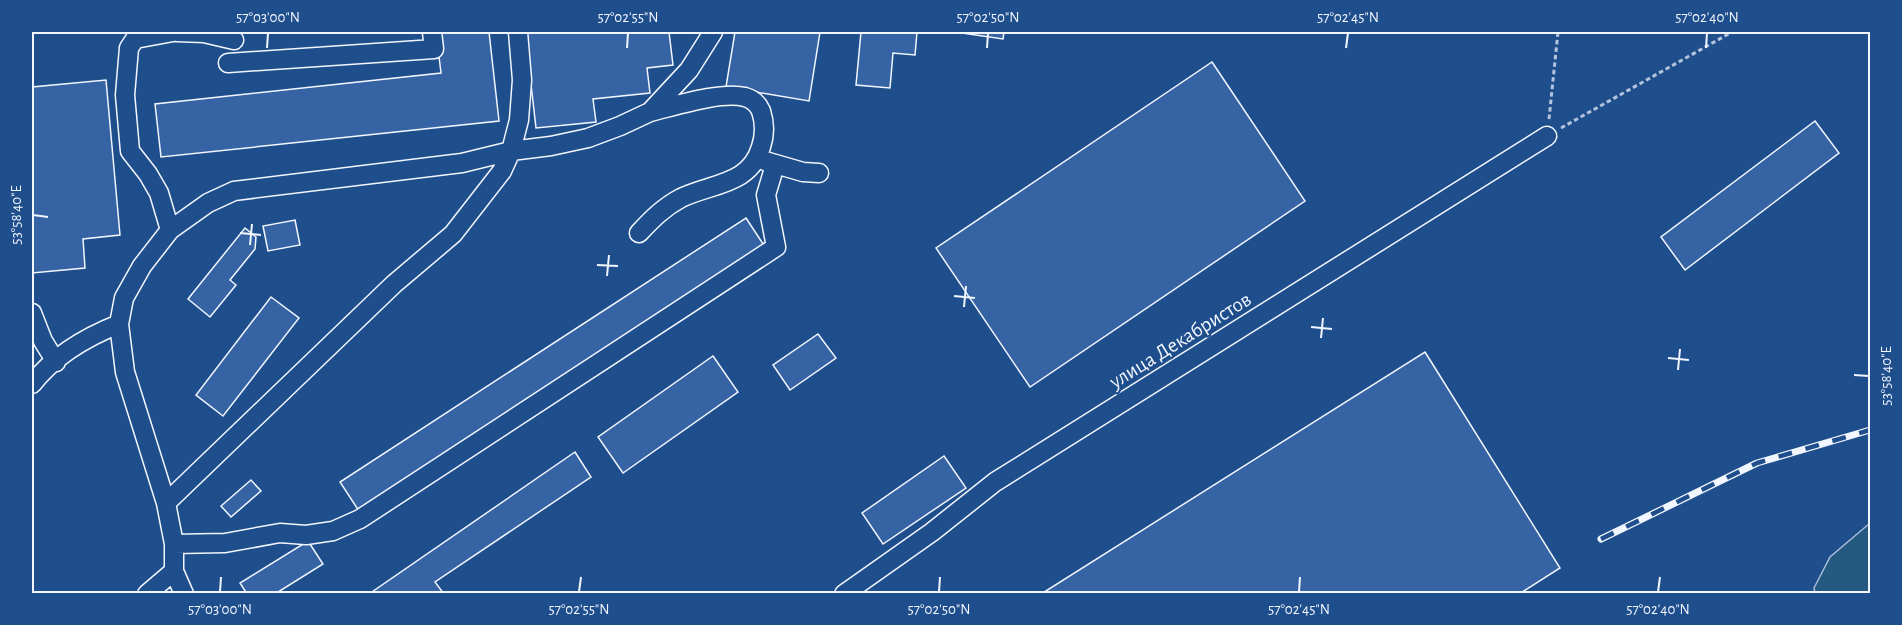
<svg xmlns="http://www.w3.org/2000/svg" width="1902" height="625" font-family="'Alegreya Sans',sans-serif">
<style>
.green{fill:#245a82;stroke:#a8bbd7;stroke-width:1.5}
.building{fill:#3563a3;stroke:#f2f6ff;stroke-width:1.5}
.lines{fill:none;stroke-linecap:round;stroke-linejoin:round}
.minor-casing{stroke:#f2f6ff;stroke-width:21}
.path{stroke:#b3c4dc;stroke-width:3;stroke-dasharray:4.5 3;stroke-linecap:butt}
.minor{stroke:#1f4e8c;stroke-width:18}
.rail-casing{stroke:#f2f6ff;stroke-width:7}
.rail{stroke:#1f4e8c;stroke-width:4.5;stroke-dasharray:14;stroke-linecap:butt}
.ticks{fill:none;stroke:#f2f6ff;stroke-width:2}
.labels{text-anchor:middle;stroke-width:4.5;stroke-linejoin:round;paint-order:stroke}
.street-label{font-size:21px;fill:#f2f6ff;stroke:#1f4e8c}
.neatline{fill:none;stroke:#f2f6ff;stroke-width:2}
.ticks-label{font-size:15px;text-anchor:middle;fill:#f2f6ff}
</style>
<rect width="100%" height="100%" fill="#1f4e8c"/>
<path class="green" d="M1870 523V593H1815L1814 588 1830 557Z"/>
<path class="building" d="M436 32H489L499 121 161 157 155 104 441 73Z
M525 32H669L673 65 647 68 650 93 593 99 596 122 536 128Z
M735 32H820L809 101 726 87Z
M861 32H917L915 55 893 53 890 88 856 85Z
M955 32H1004L1003 39Z
M1212 62 1305 201 1030 387 936 248Z
M106 80 120 235 83 239 85 268 32 273V87Z
M1815 121 1839 153 1685 270 1661 237Z
M746 218 765 247 359 511 340 482Z
M295 220 300 245 268 251 263 226Z
M245 228 256 237 255 249 230 280 236 285 210 317 188 299Z
M271 297 299 318 223 416 196 395Z
M818 334 836 358 790 390 773 365Z
M1425 352 1560 568 1519 594H1041Z
M713 356 738 392 623 473 598 437Z
M575 452 591 477 435 582 444 594H369Z
M944 456 966 488 883 544 862 513Z
M251 480 261 491 231 517 221 506Z
M308 541 323 564 275 594H247L240 583Z"/>
<g class="lines">
<g class="minor-casing">
<path id="minor" d="M177 32 204 33 234 40
M228 63 434 49 432 32
M765 161 803 172 819 173
M170 230 159 193 148 174 130 151 125 95 129 48 135 39 173 32
M639 233C652 219 664 207 681 198 712 183 750 185 761 147 765 135 765 123 761 111 758 104 752 99 745 97 721 91 675 106 650 112
M32 313 43 341 56 362
M32 384C54 356 86 337 119 324
M166 503 394 284 453 234 502 171 511 151 519 120 522 80 518 32
M174 544 225 543 280 533 306 535 333 531 360 519 776 247 766 195 775 165
M147 594 174 571
M184 594 174 571V544L166 503 125 372 119 324 124 298 142 266 170 230 208 203 234 191 462 163 511 151 551 146 588 138 620 126 650 112 689 70 713 32
M844 594 932 532 995 482 1547 136"/>
</g>
<path class="path" d="M1549 119 1558 32
M1561 128 1732 32"/>
<use href="#minor" class="minor"/>
<g class="rail-casing">
<path id="rail" d="M1601 539 1757 463 1870 430"/>
</g>
<use href="#rail" class="rail"/>
</g>
<path class="ticks" d="M267 48 268 33M627 48 628 33M987 48 988 33M1346 48 1348 33M1706 48 1707 33M33 215 48 217M240 233 261 235M250 245 252 224M597 265 618 266M607 276 609 255M954 296 975 298M964 307 966 286M1311 327 1332 329M1321 338 1323 318M1668 358 1689 360M1678 370 1680 349M1854 375 1869 376M220 592 221 577M579 592 581 577M939 592 940 577M1299 592 1300 577M1658 592 1660 577"/>
<g class="labels">
<g class="street-label">
<text transform="translate(1180 340) rotate(-32)" y="7">улица Декабристов</text>
</g>
</g>
<rect width="1902" height="625" fill="none" stroke="#1f4e8c" stroke-width="66"/>
<rect x="33" y="33" width="1836" height="559" class="neatline"/>
<g class="ticks-label">
<text x="268" y="22">57°03'00"N</text>
<text x="628" y="22">57°02'55"N</text>
<text x="988" y="22">57°02'50"N</text>
<text x="1348" y="22">57°02'45"N</text>
<text x="1707" y="22">57°02'40"N</text>
<text transform="translate(16 215) rotate(-90)" y="5">53°58'40"E</text>
<text transform="translate(1886 376) rotate(-90)" y="5">53°58'40"E</text>
<text x="220" y="614">57°03'00"N</text>
<text x="579" y="614">57°02'55"N</text>
<text x="939" y="614">57°02'50"N</text>
<text x="1299" y="614">57°02'45"N</text>
<text x="1658" y="614">57°02'40"N</text>
</g>
</svg>
